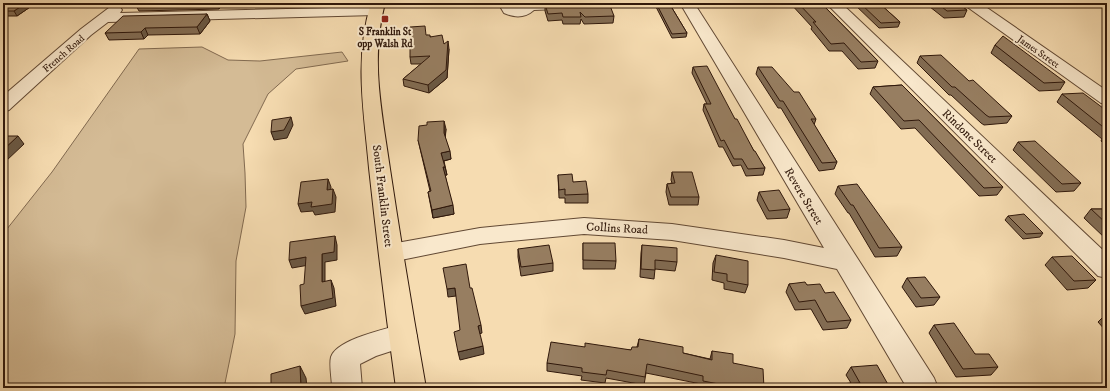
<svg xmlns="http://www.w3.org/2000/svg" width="1110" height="391" font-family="'IM FELL DW Pica',serif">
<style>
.green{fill:#d4bb95;stroke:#826a50}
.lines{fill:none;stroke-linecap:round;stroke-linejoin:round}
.minor-casing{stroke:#624934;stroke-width:2}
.major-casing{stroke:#30180b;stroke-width:2}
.minor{fill:#f9e8cc;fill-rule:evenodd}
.major{fill:#f6dcb1;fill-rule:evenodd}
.wall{fill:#826c53;stroke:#30180b}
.shaded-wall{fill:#6a5844;stroke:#30180b}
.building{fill:#977e61;stroke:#30180b}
.poi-dot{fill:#8f2418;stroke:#f9e8cc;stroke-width:1.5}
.labels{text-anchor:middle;stroke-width:4;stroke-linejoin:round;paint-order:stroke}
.far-poi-label{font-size:10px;font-weight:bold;fill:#30180b;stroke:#f9e8cc}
.far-street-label{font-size:10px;fill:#30180b;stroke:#f9e8cc}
.street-label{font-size:12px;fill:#30180b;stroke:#f9e8cc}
</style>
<rect width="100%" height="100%" fill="#f6dcb1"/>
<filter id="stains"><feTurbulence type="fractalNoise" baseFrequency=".005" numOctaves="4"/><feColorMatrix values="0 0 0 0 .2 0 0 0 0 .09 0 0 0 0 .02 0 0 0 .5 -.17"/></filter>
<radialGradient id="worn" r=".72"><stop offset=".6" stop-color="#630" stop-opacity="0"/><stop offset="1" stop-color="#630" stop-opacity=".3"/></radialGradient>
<path class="green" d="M202 47 228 60 260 61 342 52 348 61 296 69 268 94 243 144 245 173 246 207 236 261 235 334 224 388H3V234L52 172 139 49Z"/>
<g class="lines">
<g class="minor-casing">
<path id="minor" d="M505 3H612L610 6 605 7 534 10C525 18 515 18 504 13L501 8Z
M680 3H694L934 378 938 388H907L837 269 784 258 672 240 584 234 480 244 391 262 382 259 379 253 382 247 391 244 480 228 584 218 672 224 784 240 824 248Z
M826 3H841L1107 254V278L1098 276Z
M964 3H980L1107 91V104L1101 103 966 6Z
M115 6 120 7 122 10 120 13 375 7 380 8 382 11 380 14 375 15 108 22 91 35 9 110 3 112V96L81 29 110 7Z
M403 324 413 328 417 336 413 344 376 356 360 364 362 388H332C332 379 329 365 331 357 337 339 386 329 403 324Z"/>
</g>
<g class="major-casing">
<path id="major" d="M371 3H385C370 60 382 112 390 169 401 242 413 315 426 388H396C386 315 377 242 369 168 364 111 354 59 371 3Z"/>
</g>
<use href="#minor" class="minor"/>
<use href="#major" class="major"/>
</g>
<path class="wall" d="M3 3H36L17 16H3Z
M137 3H224L219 9 139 11 135 4Z
M655 3H669L687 33 686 37 672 38 655 5Z
M790 3H821L878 61 875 68 858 69 842 51H829L811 29 812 27Z
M853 3H879L900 22 898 27 879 28Z
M925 3H957L967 10 964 17 944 18Z
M545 4 614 16 613 23 584 24 581 19 580 24H563L562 20 548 21 545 11Z
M207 14 210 21 200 34 148 35 144 39 109 40 105 33Z
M427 35 431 37 444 44 449 49 447 78 429 93 404 86 403 79 421 64H411L410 57Z
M995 45 1065 82 1060 90 1039 91 991 53Z
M920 56 969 81 1012 116 1007 123 984 125 981 123 951 95H949L917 63Z
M693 67 735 119 754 151 765 168 763 175 746 176 741 165 733 166 723 147H719L703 110 704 104H707L692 73Z
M758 67 816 119 814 125 837 162 834 169 819 171 781 108H778L756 74Z
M902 85 1003 187 997 195 979 196 915 128 901 129 870 94 873 87Z
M1062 94 1107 111V146L1101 141 1102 139 1057 102Z
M446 129 445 137 451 159 444 161 447 175H445L454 214 433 218 428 192 430 191 418 140Z
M1018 142 1081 183 1074 191 1056 192 1013 150Z
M672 172 699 197 698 205H669L666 192 667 184 672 183 671 180Z
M558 175 573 182 588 194V203H565V198H559Z
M838 186 902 247 897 256 875 257 849 213H848L835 194Z
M759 192 790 209 787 218 767 219 757 200Z
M1091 209H1107V239H1106L1084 218Z
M1008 216 1043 233 1040 237 1023 239 1005 220Z
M583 243 616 261 615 269H583Z
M642 245 677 262 675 271 655 269 654 279 640 277 641 253Z
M518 249 553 263V271L521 276 518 257Z
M716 255 748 285 745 293 724 289V283L712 280 713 263Z
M1052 257 1096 280 1088 288 1067 290 1045 265Z
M907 278 940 297 934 305 916 307 902 287Z
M789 284 807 285 825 293 851 320 847 328 823 330 811 309 795 310 786 292Z
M1106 314H1107V332L1098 322Z
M934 325 975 354 998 367 991 375 956 377 929 333Z
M639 339 683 353 710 359 712 351 733 363 764 388H701V384L646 373 644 385 606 378 605 383 581 380 582 376 547 371V363L585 347 631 350 637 347Z
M851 367 890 388H839L842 384 851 383 846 375Z"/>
<path class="shaded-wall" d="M26 3H36L17 16 14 11Z
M217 3H224L219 9Z
M207 14 210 21 200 34 197 27Z
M145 28 148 35 144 39 141 32Z
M448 41 449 49 447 78 429 93 428 85Z
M291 117 293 125 287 138 274 140 271 132Z
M444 121 446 129 445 141 444 133Z
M18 136 24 144 6 161 3 158V150Z
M450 151 451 159 443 161 441 153Z
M443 167H445L447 175H444Z
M328 179 331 187 330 198 327 190Z
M333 189 336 197 335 212 315 215 313 211 301 212 298 204Z
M453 205 454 214 433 218 432 210Z
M335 236 337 245V260L325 262V290L322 282V254Z
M306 257 309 265 292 268 289 260Z
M331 280 334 288 336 306 305 314 301 306Z
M455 288 456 296 448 297 447 289Z
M481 325 482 333 479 334 478 326Z
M483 346 484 354 460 360 458 352Z
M300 366 306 378 307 388H301Z"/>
<path class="building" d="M3 3H26L14 11H3Z
M137 3H187L135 4Z
M569 3H609L614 16 585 17 580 12 581 17H563L562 13 548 14 545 4Z
M656 3H669L687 33 672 34Z
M798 3H821L878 61 861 62 844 43 831 44 813 22H816Z
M860 3H879L900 22 881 23Z
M937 3H957L967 10 947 11Z
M207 14 197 27 145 28 141 32 105 33 123 16Z
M425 26 426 35H430V37L442 35 444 44 448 41 446 70 428 85 403 79 430 56 410 57V27Z
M1003 36 1065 82 1044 83 995 45Z
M941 55 969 81 973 80 1012 116 989 117 986 115 955 87H952L920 56Z
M707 66 735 119H737L754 151H755L765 168 748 169 742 159H734L724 140 721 141 704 104H711L693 67Z
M758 67H772L794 92H799L816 119H811L837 162 822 163 783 101H780Z
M902 85 1003 187 984 188 919 120 904 121 873 87Z
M1083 93 1107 111V130L1062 94Z
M291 117 284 130 271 132 272 120Z
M444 121V133L450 151 441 153 445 167H443L453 205 432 210 428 192 431 191 418 140 419 126 427 125V122Z
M3 136H18L3 150Z
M1035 141 1081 183 1062 184 1018 142Z
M672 172H692L699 197H671L667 184 675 183Z
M572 174 573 182 586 181 588 194 565 195V189L559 190 558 175Z
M328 179 327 190 333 189 332 204 311 207 312 202 298 204 301 182Z
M857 184 902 247 879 248 853 205H851L838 186Z
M779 190 790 209 769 211 759 192Z
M1091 209H1107V224Z
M1024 214 1043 233 1026 234 1008 216Z
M335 236 334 252 322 254V282L331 280 333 298 301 306 300 285 304 284 306 257 289 260 290 242Z
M583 243H615L616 261 583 260Z
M549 245 553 263 521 267 518 249Z
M642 245 677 248V262L655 260V270L641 269Z
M716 255 748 261V285L727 281V274L714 272Z
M1072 256 1096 280 1074 281 1052 257Z
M466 264 470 288H472L481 325 478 326 483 346 458 352 454 332 460 330 455 288 447 289 443 268Z
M925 277 940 297 921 298 907 278Z
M805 282 807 285 820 284 825 293 834 292 851 320 827 322 815 300 799 302 789 284Z
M954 323 975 354H989L998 367 963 369 934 325Z
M639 339 683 347V353L712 360V351L733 354V363L763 369 764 388H740L703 381V376L647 364 645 377 607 370 606 375 582 372V368L547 363 551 342 585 347V343L631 350 632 347H638Z
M877 365 890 388H844L842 384 860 383 851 367Z
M300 366 301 388H271V374Z"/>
<rect class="poi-dot" x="381" y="15" width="8" height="8" rx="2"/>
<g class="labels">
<g class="far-poi-label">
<text x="385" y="35">S Franklin St<tspan x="385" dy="12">opp Walsh Rd</tspan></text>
</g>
<g class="far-street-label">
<text transform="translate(1039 51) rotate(35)" y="4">James Street</text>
<text transform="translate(63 53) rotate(-41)" y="4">French Road</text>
</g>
<g class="street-label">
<text transform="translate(970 136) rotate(44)" y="4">Rindone Street</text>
<text transform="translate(383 196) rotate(83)" y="4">South Franklin Street</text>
<text transform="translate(804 196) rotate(59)" y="4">Revere Street</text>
<text transform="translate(617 228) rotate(3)" y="4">Collins Road</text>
</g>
</g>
<rect width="1110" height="391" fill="none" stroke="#f6dcb1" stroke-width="16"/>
<rect x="4" y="4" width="1102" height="383" fill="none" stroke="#30180b" stroke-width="2"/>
<rect x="8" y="8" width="1094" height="375" fill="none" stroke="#30180b"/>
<rect width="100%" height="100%" filter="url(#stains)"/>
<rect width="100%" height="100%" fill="url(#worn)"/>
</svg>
